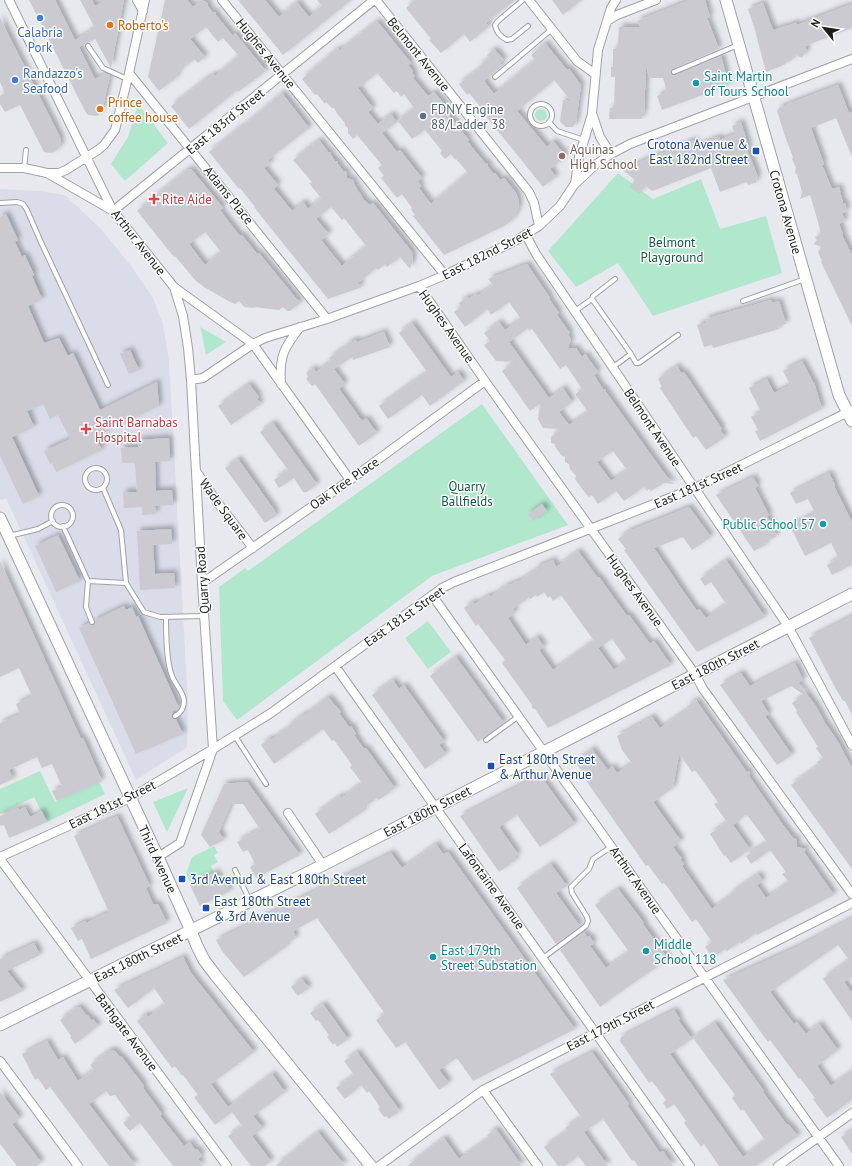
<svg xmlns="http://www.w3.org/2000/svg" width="852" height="1166" font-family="'PT Sans',sans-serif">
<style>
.built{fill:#dadde9}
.green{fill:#b1e7cd}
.building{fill:#cacad0;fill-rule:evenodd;filter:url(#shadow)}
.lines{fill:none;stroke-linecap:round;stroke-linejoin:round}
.lane-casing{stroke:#a0a1a6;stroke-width:6}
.street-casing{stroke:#a0a1a6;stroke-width:10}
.secondary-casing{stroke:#a0a1a6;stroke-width:13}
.lane{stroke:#fff;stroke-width:4}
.street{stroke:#fff;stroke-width:8}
.secondary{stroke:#fff;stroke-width:11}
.shop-dot{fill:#3f7fe0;stroke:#fff;stroke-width:1.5}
.food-dot{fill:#e8710a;stroke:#fff;stroke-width:1.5}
.culture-dot{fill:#0f9aa8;stroke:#fff;stroke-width:1.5}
.service-dot{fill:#5c6f8a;stroke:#fff;stroke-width:1.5}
.transit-dot{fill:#1a4fb4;stroke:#fff;stroke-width:1.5}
.education-dot{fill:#8d6e63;stroke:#fff;stroke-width:1.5}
.health-dot{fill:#e0444e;stroke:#fff;stroke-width:1.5}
.labels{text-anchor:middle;stroke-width:3;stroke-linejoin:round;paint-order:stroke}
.food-label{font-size:13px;fill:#c56008;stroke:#fff;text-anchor:start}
.shop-label{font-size:13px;fill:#366cbe;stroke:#fff}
.street-label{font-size:13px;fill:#1c1d1f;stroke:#fff}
.culture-label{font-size:13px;fill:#0d838f;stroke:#fff;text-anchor:start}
.service-label{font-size:13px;fill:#4e5e75;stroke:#fff;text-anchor:start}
.transit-label{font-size:13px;fill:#164399;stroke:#fff;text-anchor:start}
.education-label{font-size:13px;fill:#785e54;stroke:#fff;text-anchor:start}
.health-label{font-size:13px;fill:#be3a42;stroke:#fff;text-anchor:start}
.park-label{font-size:13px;fill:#16583f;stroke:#fff}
</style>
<defs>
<filter id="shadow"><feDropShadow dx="3.5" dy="-3.5" stdDeviation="2" flood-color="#0004"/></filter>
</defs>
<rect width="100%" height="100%" fill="#e8e9ef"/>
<path class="built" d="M0 189 39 191 65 195 101 229 131 266 153 298 163 324 169 361 188 703 187 747 136 780 6 498 0 500Z"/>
<path class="green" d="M138 104 168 143 125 181 111 164 128 137Z
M535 115a6 6 0 1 1 12 0a6 6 0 1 1-12 0Z
M618 173 653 199 701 179 720 229 766 216 782 273 653 316 618 263 576 287 548 251Z
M200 326V327L226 342 206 355Z
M482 404 568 525 432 576 237 720 223 701 219 587 245 568 248 571Z
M428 621 451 652 428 669 405 638Z
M40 771 55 802 99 782 105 794 47 822 34 797 0 814V789Z
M188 788 167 832 153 802Z
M214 846 218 853 214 855 218 862 211 866 214 872 191 884 186 874 192 857Z"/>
<path class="building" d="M29 0H55L75 40 91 31 90 28 94 26 80 0H92L95 6 106 0H124L111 68 95 39 79 47 95 79 106 73 110 75 103 107 98 116 88 115 85 111Z
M165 0H187L193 7 202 0 208 3V6L212 12H216V15L233 36 235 33 266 71 238 92 237 90 189 129 171 106 208 77 209 78 213 74 215 76 239 56 223 38 218 42 206 27 190 39 205 57 198 63 194 59 176 74 178 76 159 91 148 77Z
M238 0H265L279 17 297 2 309 17 322 6 317 0H351L283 55Z
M415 0H515L486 23 489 26 470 42 464 34 441 53 429 40 431 39 406 8Z
M552 0H581L563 15Z
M690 0H705L710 17 707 18 719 49 673 69 671 71V74L675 75 721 56 729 85 662 110 657 96 667 92 663 78H650L646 67 644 114H642V119H609L610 108H614L615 77H611V67H613V49H617V45H618L619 27H640L637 21Z
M763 3 773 30 796 23 797 25 852 4V28L805 46 807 52 804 54 802 58 794 54 792 60 785 63 786 64 766 72 754 27 748 9Z
M0 18 60 137 61 145 55 152 50 153 44 152 20 105 5 112 0 104V96L5 93 0 82Z
M377 21 411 63 408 65 413 71V74L415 76 413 78 428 96 434 92 449 110 446 112 469 140 467 141 485 163H488V167L493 173H495L500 180 504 178 516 193 518 198 519 206 516 214 513 219 506 225 444 255 413 216 415 215 411 209 412 208 402 194 397 198 381 178 384 176 378 168 382 165 357 135 353 139 348 133V128L345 125V123L338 115 334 108H332L326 102 325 104 317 94 315 95 302 79 338 48 339 51ZM377 73 394 93 397 91 401 97 404 94 414 108 398 121 412 139 425 130 442 151 440 153 445 159 451 154 455 160 456 159 468 173 431 204 419 188 421 186 418 181 422 178 400 150 397 152 382 133 397 122 391 114 378 124 368 112 373 108 358 88Z
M545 43 567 70 569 69 581 85 576 122 573 127H566L560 122 563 100 571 101 554 80 517 111 547 147 553 141 566 156 550 169 556 177 543 187 481 110 482 109 469 93 467 95 459 84 480 68 479 66 489 58 487 55 494 49 504 60 500 63 502 66 484 81 494 94 535 60 531 55Z
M838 85 849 113 852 112V157L836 118 811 128 824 164 822 165 832 189 839 187 843 203H845L847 211 842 213 845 221 839 224 843 234 842 235 852 255V326L821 262 822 261 818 252 821 247 814 244 817 240 815 237 821 234 816 215 810 195 800 199 802 192 797 174 795 173 796 168 792 159 793 157 786 139 777 111 779 108 793 102Z
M282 93 309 128 268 160 271 163 264 168 278 185 274 189 292 211 303 202 308 209 321 198 309 183 312 182 293 160 319 140 328 152H330L331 155 335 161H338V164L343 171H346L347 178 353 180 355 186 364 200 370 205 373 203 412 252 413 259 410 269 400 257 387 267 385 264 378 270 376 268 358 283 362 287 328 299 269 226 254 207H255L240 188 239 189 209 152 242 126V127ZM331 207 342 220 344 218 366 246 342 266 321 240 329 234 316 219Z
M741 122 749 148 747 149 758 177 756 178 757 182 748 185 747 182 720 192 711 168 652 191 646 186 639 194 630 187 635 180 624 171 640 162 694 140 696 146 719 137 720 140 735 134 732 126Z
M188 169 192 170 223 208 220 210 229 222 240 236 242 235 258 255 259 253 300 303 290 311H287L283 307 279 310 254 307 255 308 244 307 239 301 235 304 230 302 204 287 196 281 175 256 174 257 137 211ZM205 232 221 252 205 265 189 244Z
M6 214 18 240 15 242 22 257 25 255 34 275 32 276 42 299 28 306 44 343 59 338 68 356 73 353 100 410 157 382 159 406 95 437 102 450 56 472 52 463 50 464 44 451 70 439 58 415 50 419 43 404 27 411 34 427 12 437 39 496 23 504 0 456V217Z
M527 264 550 298 549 299 559 313 557 315 570 333 568 335 571 339 568 349 576 348 582 357 585 354 598 372 594 375 599 383 603 389H605L606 392 667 477 674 484 664 483 651 491 649 489 647 491 644 487 624 501 616 491 598 504 592 495 589 497 586 494 575 479 576 476 570 469 569 464 565 462V457L561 455 556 448 555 444 551 443V437L561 429 543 428 538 419 540 404 530 411 502 371 515 362 496 361 484 345 490 341 484 333 499 322 505 330 521 319 509 302 491 315 487 309 465 327 454 312 461 307 459 303 467 297 469 299 476 294 477 296 493 285 488 279ZM528 328 529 331 532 329 560 369 566 365 582 389 575 394 588 412 569 425 559 412 572 402 563 388 549 398 509 342ZM613 451 627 470 611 481 597 462Z
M771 300 772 303 779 301 786 324 778 326 779 329 713 348 712 345 704 347 697 325 706 323 705 319Z
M412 323 451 377 458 372 464 381 430 406 422 395 388 419 379 406 427 372 399 333Z
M384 332 390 347 353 360 352 357 334 369 345 384 339 389 362 421 366 418 377 433 359 446 315 384 312 386 306 379 308 377 306 373 313 368 316 372 331 361 329 358 348 345 347 343 356 340 357 342Z
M130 350 139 370 129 374 120 354Z
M802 361 813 382H814L822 409 760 441 755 431 758 430 751 417 761 412 749 388 767 379 774 393 790 385 783 371Z
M677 366 681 373 684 372 722 429 720 430 725 437 706 450 696 436 693 438 660 388 662 386 658 379Z
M249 384 259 397 257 399 261 404 231 425 218 406Z
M273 423 317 484 307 492H303L294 478 279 488 274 480 288 470 260 432Z
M169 438 170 461 155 462 156 491 172 490 173 505 155 506 156 514 142 515V507L124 508 123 492H137L135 463H122L121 448 138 447V440Z
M238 459 275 511H274L277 515 265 523 225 468Z
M829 473 835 485 834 486 852 522V565L832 575 827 565 837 559 836 558 838 557 831 543 805 556 790 526 815 513 808 499 796 504 790 493Z
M753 477 758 486 755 488 769 515 767 516 777 536 765 542 766 545 754 551 716 495Z
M542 504 547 511 533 521 528 514Z
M689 507 711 537 692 550 683 537 654 548 683 591 697 611 699 609 706 618 726 604 711 582 705 586 700 579 726 560 765 617 697 652 624 550 626 549 618 539 629 531Z
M171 529 172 544 153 545 155 574 174 573 175 588 140 590 137 531Z
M58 535 80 581 56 592 35 546Z
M578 551 598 578 599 577 627 616 629 615 650 644 654 641 671 665 548 728 535 709 532 708V705L502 663 505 660 478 624 476 626 464 608 473 602 475 604 489 595 490 597 509 584 510 585 517 581 518 582 537 569 536 567 553 560 556 567ZM544 592 548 598 550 596 553 601 561 595 594 641 553 670 539 650 544 647 537 637 526 645 508 618 515 613 513 609 529 597 530 599 536 595 537 597ZM612 639 627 660 614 670 598 648Z
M0 561 81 739 83 738 102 781 57 801 52 791 62 787 52 764 42 768 37 757 9 770 13 779 0 785V723L20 714 16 704 32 696 19 668 0 677Z
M124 606 126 610 132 607 136 617 138 616 179 708 173 711V713L172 716 173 719H176L183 734 136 754 79 628 89 623 91 625H94L95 620Z
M852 616V715L845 701H843L836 689 809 638Z
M456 657 504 723 478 742 430 676Z
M795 663 803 680 798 683 816 706 825 723 837 740 852 768V869L791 785 819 765 817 762 823 758 816 748 818 747 796 712 797 711 792 703 804 695 791 686 761 701 769 714 765 716 792 755 777 765 720 685 741 673 750 686Z
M393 680 399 689 404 685 444 741 439 745 446 754 425 769 372 695Z
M328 697 341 712 339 713 349 727 351 726 356 734 354 735 364 749 366 748 395 788 379 800 377 798 362 809 364 811 329 834 315 814 340 796 341 798 362 783 350 767 352 765 334 740 332 741 323 729 274 764 261 745 270 738 271 740 289 727 288 726 304 714 305 715Z
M696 700 746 771 750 772 749 776 783 825 793 838H795L797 841V847L806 849 804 852 834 895 757 935 756 933 741 944 740 942 727 951 725 949 713 958 705 947 712 942 696 919 692 922 669 889 664 883 662 884 648 865 646 866 585 779 587 778 575 762 592 749 608 770 612 766 617 773 632 763 622 750 617 736 652 717 660 728 689 708 687 706ZM679 754 692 772 695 770 718 802 714 804 727 822 710 834 724 856 725 855 731 863 750 849 733 825 745 815 746 816 747 815 767 842 746 856 751 864 770 850 786 872 782 874 789 882 766 898 757 885 763 881 758 874 730 894 731 895 712 909 682 866 684 864 680 859H682L673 847 681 841 653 802 673 788Z
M540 775 575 824 540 847 517 815 499 827 518 854 514 857 516 860 499 872 460 816Z
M247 782 300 855 256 878 250 867 255 864 248 850 243 852 237 842 260 829 243 804H231L219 832 224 840 210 847 201 835 224 784Z
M25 807 30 817 42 811 47 822 9 838 4 825 0 826V816L18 808 19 810Z
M117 816 150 886 146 888 153 904H158L167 923 91 959 82 939 78 941 71 928 85 921 86 923 109 912 74 836Z
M436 844 443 854 448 852 575 1029 473 1081 457 1058 439 1070 449 1083 439 1090 405 1042 396 1048 376 1020 385 1014 317 918 293 931 296 938 286 944 287 946 244 977 222 951 216 940 391 853 402 868Z
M551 864 567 886 556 893 580 926 556 944 517 888Z
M216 872 221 882 225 880 230 891 200 906 190 885Z
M618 889 644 923 643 924 668 959 609 1000 600 1007 560 950 584 932 588 938 589 936 594 943 590 946 606 968 629 952 595 905Z
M852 918V977L844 982 852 993V1021L823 979 849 960 838 945 770 992 794 1024 797 1022 806 1034 819 1024 838 1050 817 1066 831 1086 852 1071V1100L827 1118 813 1099 815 1098 800 1078 799 1079 770 1040 768 1042 723 980 797 947Z
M34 943 40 955 7 971 23 991 0 1002V959Z
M183 957 191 973 254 1052 211 1084 228 1107 272 1074 285 1092 253 1116 263 1128 252 1136 271 1161 265 1166H251L228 1136 242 1126 232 1112 215 1125 194 1097 198 1095 183 1075 182 1076 175 1066 172 1068 137 1021 146 1014 148 1017 165 1004 154 988 128 1008 114 990Z
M302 979 309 988 298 996 291 987Z
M323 1004 348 1039 337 1047 335 1043 333 1045 327 1037 329 1035 318 1020 316 1021 310 1013Z
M80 1007 87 1016 88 1015 92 1021 93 1019 98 1026 75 1044 70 1037 71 1036 60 1020 76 1008Z
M674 1010 680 1019 678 1020 692 1039 670 1054 743 1157 765 1140 743 1109 741 1111 732 1098 735 1095 693 1038 715 1023 764 1091 763 1092 787 1125 788 1124 798 1136 756 1166H719L704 1144 701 1147 684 1123 686 1121 674 1104 667 1109 663 1103 666 1100 652 1081 649 1083 620 1041 621 1037Z
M47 1041 58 1060 63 1057 78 1081 94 1070 90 1065 110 1050 115 1051 120 1057 121 1056 144 1086 143 1088 162 1114 160 1116 184 1146 190 1142 195 1150 197 1149 202 1156 198 1159 203 1166H173L140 1123 130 1131 123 1123 131 1117 115 1095 110 1096 106 1091 89 1104 136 1166H109L50 1087 46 1090 38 1078 35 1080 22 1054Z
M357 1052 400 1111 389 1119 386 1116 384 1117 378 1109 380 1107 369 1091 367 1093 361 1085 345 1099 336 1088 354 1075 344 1061Z
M592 1052 629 1104 627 1105 660 1153 663 1151 673 1166H638L634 1160 632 1161 603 1119 584 1132 608 1166H586L578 1156 565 1166H558L544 1147 567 1131 565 1128 581 1117 550 1074Z
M0 1092 20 1118 12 1124 41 1162 37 1166H17L0 1144Z
M496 1129 522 1166H407L444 1138 459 1159 489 1138 487 1135Z
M852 1130V1154L841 1137Z
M318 1132 345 1166H275Z"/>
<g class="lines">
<g class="lane-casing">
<path id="lane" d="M523 0 498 21 495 25C496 32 501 37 507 40L512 39 528 26
M88 46 103 68 127 79
M674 72 738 45
M495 77 552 29
M530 115a11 11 0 1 1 22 0a11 11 0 1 1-22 0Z
M549 122 557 131 584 140
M24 168 26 150
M0 203 17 202 23 204 27 210 40 240 108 385
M615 279 593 296 592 299 631 354
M743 301 805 279
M575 311 592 299
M613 367 631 354 636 363H639L678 335
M85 479a11 11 0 1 1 22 0a11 11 0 1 1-22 0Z
M103 488 121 530 126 583 144 612 160 617 204 616
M51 516a11 11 0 1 1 22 0a11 11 0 1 1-22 0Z
M63 526 88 581 86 607 92 622
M9 536 38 529 53 521
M88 581 126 583
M166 617C166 634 166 660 172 676 175 684 184 693 184 701 184 709 181 713 175 716
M235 736 266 784
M486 740 519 716
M235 870 250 901
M543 958 586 926 588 921 587 917 572 893 571 887 589 869 593 859 611 847"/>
</g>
<g class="street-casing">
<path id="street" d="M9 0 113 211 174 287 253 344 350 480
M137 0 143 11
M222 0 445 275
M376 0 529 192 534 203 539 226
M529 0 577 61 595 74
M607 21 617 15 656 0
M129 73 327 319
M611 154 600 137 592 113 598 50 611 8 616 0
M0 168H24L47 173 113 211
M47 173H59L66 170 98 150 104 145 115 130 129 73 145 0
M575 184 579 157 592 114
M113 211 374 0
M526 235 536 254 788 626 852 745
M419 286 485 381 695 674 703 689 852 894
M191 380 203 378 253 344 265 338 327 319 419 286 445 275 517 240 539 226 560 206 574 185 595 165 611 154 630 144 852 59
M281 384C279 356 284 348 300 327
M196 471 217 502 253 548
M202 583 350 480 485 381
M432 595 839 1166
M335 666 690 1166
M288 813 323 865
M0 857 130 798 213 749 271 713 442 588 454 582 695 488 852 410
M158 857 180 843 213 749 202 583 191 380 188 348 183 316 174 287
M0 859 227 1166
M0 1061 78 1166
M483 1090 538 1166
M379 1166 483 1090 852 903
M778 1166 852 1113"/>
</g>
<g class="secondary-casing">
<path id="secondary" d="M726 0 839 395 852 421
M0 518 158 857 191 931 197 946 204 960 216 976 371 1166
M0 1025 323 865 852 594"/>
</g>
<use href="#lane" class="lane"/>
<use href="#street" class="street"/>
<use href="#secondary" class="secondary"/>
</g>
<g class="shop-dot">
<circle cx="40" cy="18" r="4"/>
<circle cx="15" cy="80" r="4"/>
</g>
<g class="food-dot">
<circle cx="110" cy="25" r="4"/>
<circle cx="100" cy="109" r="4"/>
</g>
<g class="culture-dot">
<circle cx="696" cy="83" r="4"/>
<circle cx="823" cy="524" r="4"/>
<circle cx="646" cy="951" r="4"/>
<circle cx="433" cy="957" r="4"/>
</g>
<circle class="service-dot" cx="423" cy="116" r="4"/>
<g class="transit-dot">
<rect x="752" y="147" width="8" height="8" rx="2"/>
<rect x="487" y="762" width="8" height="8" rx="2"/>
<rect x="178" y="875" width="8" height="8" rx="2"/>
<rect x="202" y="904" width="8" height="8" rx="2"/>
</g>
<circle class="education-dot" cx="562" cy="156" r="4"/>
<g class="health-dot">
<path d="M152 193h4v4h4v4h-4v4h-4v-4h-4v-4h4z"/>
<path d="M84 423h4v4h4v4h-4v4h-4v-4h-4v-4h4z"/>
</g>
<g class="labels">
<g class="food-label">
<text x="118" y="30">Roberto's</text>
<text x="108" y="107">Prince<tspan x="108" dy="15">coffee house</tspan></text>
</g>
<g class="shop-label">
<text x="40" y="37">Calabria<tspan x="40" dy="15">Pork</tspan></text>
<text x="23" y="78" text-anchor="start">Randazzo's<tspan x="23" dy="15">Seafood</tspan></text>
</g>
<g class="street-label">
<text transform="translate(266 53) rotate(51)" y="5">Hughes Avenue</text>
<text transform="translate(419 54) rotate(51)" y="5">Belmont Avenue</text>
<text transform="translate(225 121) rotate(-39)" y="5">East 183rd Street</text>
<text transform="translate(229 195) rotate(51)" y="5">Adams Place</text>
<text transform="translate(786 212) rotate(74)" y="5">Crotona Avenue</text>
<text transform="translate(139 242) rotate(52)" y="5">Arthur Avenue</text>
<text transform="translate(487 253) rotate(-27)" y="5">East 182nd Street</text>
<text transform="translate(447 326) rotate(55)" y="5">Hughes Avenue</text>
<text transform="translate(653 427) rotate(56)" y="5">Belmont Avenue</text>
<text transform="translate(344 483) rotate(-35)" y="5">Oak Tree Place</text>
<text transform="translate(698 485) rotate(-24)" y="5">East 181st Street</text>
<text transform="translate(224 509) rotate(54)" y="5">Wade Square</text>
<text transform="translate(202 580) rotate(-94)" y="5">Quarry Road</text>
<text transform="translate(635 590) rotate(54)" y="5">Hughes Avenue</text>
<text transform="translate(404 616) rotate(-35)" y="5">East 181st Street</text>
<text transform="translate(715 664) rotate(-27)" y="5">East 180th Street</text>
<text transform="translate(112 804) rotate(-26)" y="5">East 181st Street</text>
<text transform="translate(427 811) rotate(-27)" y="5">East 180th Street</text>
<text transform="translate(158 859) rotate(65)" y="5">Third Avenue</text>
<text transform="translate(636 880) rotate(55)" y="5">Arthur Avenue</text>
<text transform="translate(492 886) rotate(54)" y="5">Lafontaine Avenue</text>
<text transform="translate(138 957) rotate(-26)" y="5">East 180th Street</text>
<text transform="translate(610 1025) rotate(-27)" y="5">East 179th Street</text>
<text transform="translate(127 1032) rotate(53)" y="5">Bathgate Avenue</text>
</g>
<g class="culture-label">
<text x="704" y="81">Saint Martin<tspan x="704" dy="15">of Tours School</tspan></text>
<text x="815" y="529" text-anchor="end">Public School 57</text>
<text x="654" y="949">Middle<tspan x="654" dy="15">School 118</tspan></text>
<text x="441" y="955">East 179th<tspan x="441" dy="15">Street Substation</tspan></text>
</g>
<g class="service-label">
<text x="431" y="114">FDNY Engine<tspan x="431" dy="15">88/Ladder 38</tspan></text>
</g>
<g class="transit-label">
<text x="748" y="149" text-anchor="end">Crotona Avenue &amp;<tspan x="748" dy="15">East 182nd Street</tspan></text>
<text x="499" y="764">East 180th Street<tspan x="499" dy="15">&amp; Arthur Avenue</tspan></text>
<text x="190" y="884">3rd Avenud &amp; East 180th Street</text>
<text x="214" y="906">East 180th Street<tspan x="214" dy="15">&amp; 3rd Avenue</tspan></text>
</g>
<g class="education-label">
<text x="570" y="154">Aquinas<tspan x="570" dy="15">High School</tspan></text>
</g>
<g class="health-label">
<text x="162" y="204">Rite Aide</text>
<text x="95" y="427">Saint Barnabas<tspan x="95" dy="15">Hospital</tspan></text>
</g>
<g class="park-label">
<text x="672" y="247">Belmont<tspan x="672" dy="15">Playground</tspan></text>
<text x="467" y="491">Quarry<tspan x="467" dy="15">Ballfields</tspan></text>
</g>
</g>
<g transform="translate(824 28) rotate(300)" stroke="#ffffff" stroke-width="3" paint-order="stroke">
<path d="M0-3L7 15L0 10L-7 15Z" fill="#1c1d1f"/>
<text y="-6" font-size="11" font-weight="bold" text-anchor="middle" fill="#1c1d1f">N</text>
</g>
</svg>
